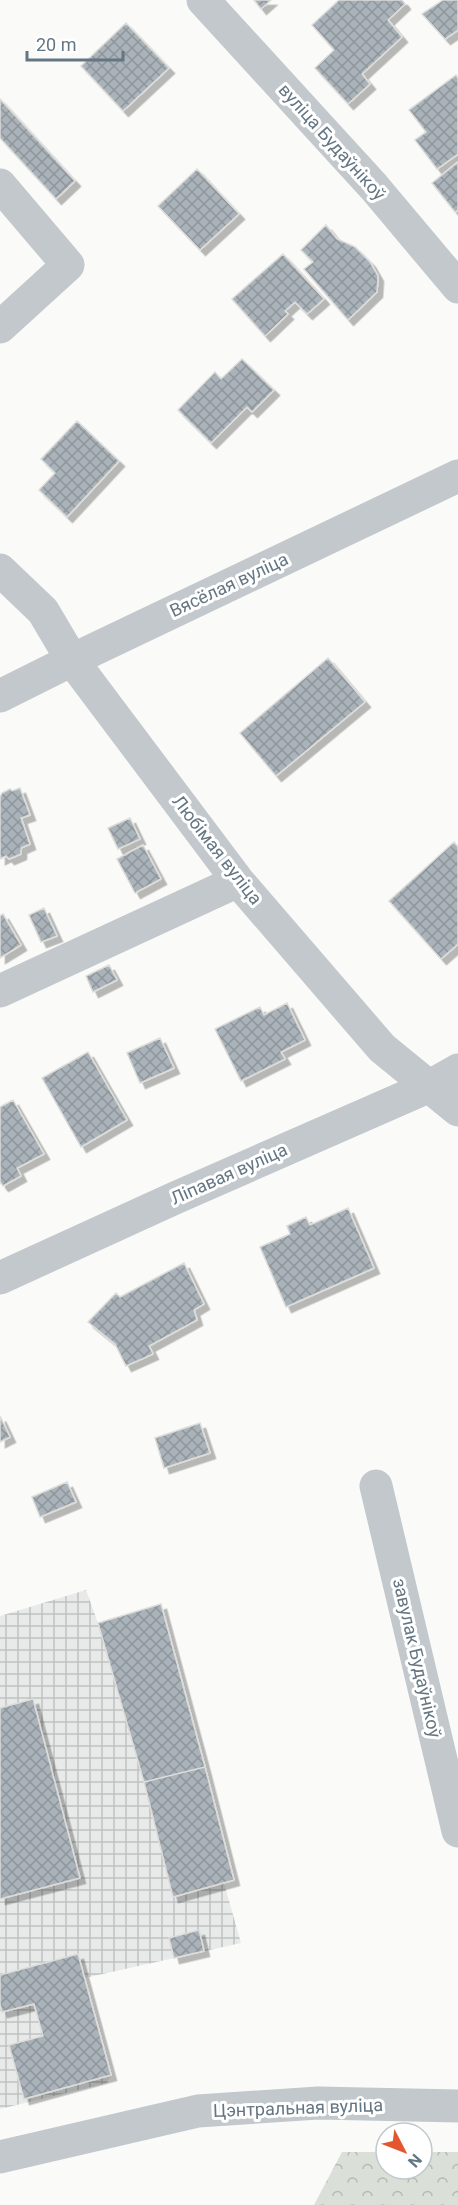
<svg xmlns="http://www.w3.org/2000/svg" width="458" height="2205" font-family="Roboto,sans-serif">
<style>
.industrial{fill:url(#industrial-grid)}
.forest{fill:url(#forest-crowns)}
.building{fill:url(#building-cross-hatch);stroke:#dcdcda;stroke-width:1.5;filter:url(#shadow)}
.lines{fill:none;stroke-linecap:round;stroke-linejoin:round}
.minor{stroke:#c3c8cc;stroke-width:33}
.labels{text-anchor:middle;stroke-width:6;stroke-linejoin:round;paint-order:stroke}
.street-label{font-size:18px;fill:#657683;stroke:#fff}
</style>
<defs>
<pattern id="industrial-grid" width="8" height="8" patternUnits="userSpaceOnUse" patternTransform="scale(1.5)"><rect width="8" height="8" fill="#e8e9e9"/><path d="M0 4h8M4 0v8" fill="none" stroke="#c0c1c2"/></pattern>
<pattern id="forest-crowns" width="20" height="18" patternUnits="userSpaceOnUse" patternTransform="scale(1.5)"><rect width="20" height="18" fill="#dadfd7"/><path d="M2 6a3 3 0 1 1 6 0M12 15a3 3 0 1 1 6 0" fill="none" stroke="#b4b9b4"/></pattern>
<pattern id="building-cross-hatch" width="8" height="8" patternUnits="userSpaceOnUse" patternTransform="scale(1.5)"><rect width="8" height="8" fill="#aab3b9"/><path d="M0 0l8 8M0 8l8-8" fill="none" stroke="#8e969c"/></pattern>
<filter id="shadow"><feDropShadow dx="5.5" dy="5.5" stdDeviation="0" flood-color="#0004"/></filter>
</defs>
<rect width="100%" height="100%" fill="#fafaf8"/>
<path class="industrial" d="M86 1590 98 1623 161 1604 234 1880 224 1883 241 1943 85 1978 111 2075 107 2083 0 2109V1616Z"/>
<path class="forest" d="M342 2152H386V2169H422V2152H458V2205H314Z"/>
<path class="building" d="M254 0H271L261 9Z
M339 0H402L405 4 388 20 402 37 362 74 370 84 348 104 315 68 334 50 312 25Z
M443 0H458V30L445 39 422 14Z
M126 23 169 68 123 111 81 66Z
M456 75 458 78V154L437 169 415 140 426 132 409 110Z
M0 99 75 181 56 199 0 138Z
M458 162V210L455 212 432 183Z
M197 169 239 214 200 250 158 206Z
M326 225 337 239 355 247 370 262 378 276 377 292 348 320 304 269 313 262 301 250Z
M283 254 324 299 307 314 295 302 285 311 288 314 265 336 232 299Z
M242 359 274 390 252 412 247 407 211 443 178 410 215 372 221 379Z
M77 421 119 461 67 517 39 490 55 473 41 459Z
M328 658 365 702 276 776 240 733Z
M20 788 30 815 21 818 30 844 21 848V854L9 859 6 856 0 859V797L2 793 10 789 12 791Z
M130 818 140 839 118 849 108 828Z
M454 842 458 847V944L441 959 389 901Z
M143 845 161 879 135 893 117 859Z
M44 908 57 936 41 942 29 915Z
M3 914 21 945 0 958V916Z
M109 965 117 980 93 992 86 976Z
M287 1003 305 1040 281 1052 285 1059 241 1081 215 1029 260 1007 264 1015Z
M160 1038 174 1068 140 1083 127 1053Z
M88 1052 127 1120 81 1147 42 1078Z
M13 1100 44 1154 17 1168 21 1176 3 1186 0 1182V1107Z
M348 1208 374 1268 286 1307 260 1247 290 1234 287 1226 306 1217 310 1225Z
M184 1263 204 1304 194 1310 197 1320 149 1346 153 1354 126 1366 115 1344 88 1322 116 1293 120 1297Z
M0 1416 10 1437 0 1442Z
M200 1423 210 1453 164 1468 155 1438Z
M67 1482 76 1502 40 1517 32 1497Z
M161 1604 205 1767 144 1782 98 1623Z
M33 1699 80 1878 0 1899V1708Z
M205 1767 234 1880 173 1897 144 1782Z
M199 1930 204 1951 174 1958 169 1938Z
M78 1954 111 2075 24 2099 9 2045 43 2036 34 2004 2 2012 0 2004V1975Z"/>
<g class="lines">
<path class="minor" d="M203 0 374 187 458 287
M0 185 68 265 0 327
M0 570 43 611 72 660 238 881 382 1048 458 1110
M0 696 72 660 458 476
M0 991 238 881
M0 1278 175 1198 428 1087 458 1070
M376 1486 458 1831
M0 2157 198 2111 318 2103 458 2106"/>
</g>
<g class="labels">
<g class="street-label">
<text transform="translate(332 142) rotate(48)" y="6">вуліца Будаўнікоў</text>
<text transform="translate(229 585) rotate(-25)" y="6">Вясёлая вуліца</text>
<text transform="translate(217 850) rotate(52)" y="6">Любімая вуліца</text>
<text transform="translate(229 1174) rotate(-24)" y="6">Ліпавая вуліца</text>
<text transform="translate(417 1658) rotate(77)" y="6">завулак Будаўнікоў</text>
<text transform="translate(298 2108) rotate(-2)" y="6">Цэнтральная вуліца</text>
</g>
</g>
<g transform="translate(404 2151) rotate(132)"><circle r="28" fill="#ffffff" stroke="#c1c8cd" stroke-width="1.5"/>
<path d="M0-4.5L10 22L0 15L-10 22Z" fill="#e4572e"/>
<text y="-9" font-size="16" font-weight="bold" text-anchor="middle" fill="#657683">N</text>
</g>
<path d="M27 51v9h96v-9" fill="none" stroke="#657683" stroke-width="3"/>
<text x="36" y="51" font-size="18" fill="#657683" stroke="#ffffff" stroke-width="4.5" paint-order="stroke">20 m</text>
</svg>
